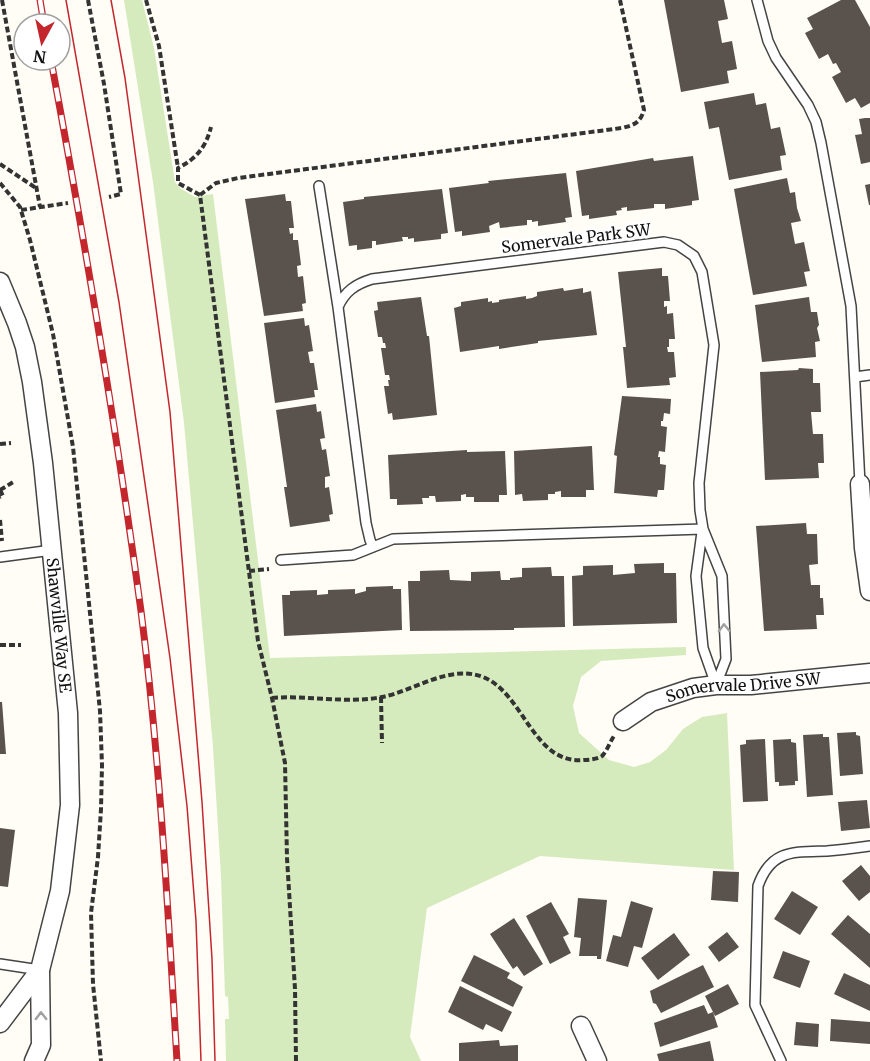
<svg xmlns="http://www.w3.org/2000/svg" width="870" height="1061" font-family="Merriweather,serif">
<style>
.green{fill:#d5ebbd}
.building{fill:#5a524d}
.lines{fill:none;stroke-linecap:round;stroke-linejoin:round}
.lane-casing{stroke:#444;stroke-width:12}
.street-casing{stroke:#444;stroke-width:21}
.path{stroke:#333;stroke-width:4;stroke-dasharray:6 3;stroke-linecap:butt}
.lane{stroke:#fff;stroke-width:9}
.street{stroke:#fff;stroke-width:18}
.tram{stroke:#c4262e;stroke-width:1.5}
.rail-casing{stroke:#c4262e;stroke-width:7}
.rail{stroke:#fff;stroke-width:4.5;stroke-dasharray:14;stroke-linecap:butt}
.oneway{stroke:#a0a0a0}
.labels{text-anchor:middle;stroke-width:6;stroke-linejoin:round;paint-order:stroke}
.street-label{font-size:16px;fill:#111;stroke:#fff}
</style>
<rect width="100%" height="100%" fill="#fffdf5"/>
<path class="green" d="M124 0H142L154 48 175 182 180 188 195 197 213 194 270 658 686 647V655L601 661 581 677 573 706 579 733 609 760 634 767 650 762 666 750 683 729 702 717 727 713 734 870 540 856 427 908 410 1037 421 1061H226L225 1019H229L228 997 225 996 221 876 213 747 184 423 153 182Z"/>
<path class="building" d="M664 0H724L728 19 718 21 722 43 732 41 737 69 727 71 729 83 681 92Z
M841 0H855L870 27V103L861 108 855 98 846 103 832 77 841 72 836 63 833 64 828 54 819 59 805 33 813 29 807 18Z
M754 93 756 105 766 103 771 129 780 127 786 155 780 156 782 170 729 180 719 127 709 129 704 102Z
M865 118H870V162L861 164 855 135 862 134 859 119Z
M693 156 699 200 692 201V205L665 209V204H654V208L627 211V207L621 208 622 210 616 211 617 215 589 219V215L582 216 576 171 653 158 654 161Z
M566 173 572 217 565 218 566 222 538 226V221L532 222V220H527V225L500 228 499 222 489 226 490 232 462 236V231L455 232 449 188 489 183 488 181Z
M787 178 790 193 795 192 797 208 801 221 791 223 795 244 804 242 809 267 810 271 804 272 807 286 753 295 734 189Z
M870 184V205H869L865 185Z
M442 189 448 233 441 234V239L414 242V238L408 239V237H402L403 241 376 245V241H372V248L357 250V245L349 246 343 202 364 199V197Z
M285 194 286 201H291L294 228H289L290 234 293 233V240H298L301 265 297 266 298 277 303 276 306 303 302 304 303 311 264 316 245 199Z
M662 268V276H668L670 301H664V307L667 306V314L673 313 675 339H669V347H667L668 352H674L676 377 669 378 670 385 627 388 623 347H626L618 272Z
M563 288 564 291 583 288V293L591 291 597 335 538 341V343L499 349V346L460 352 454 308 461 306V302L488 298V302L492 301V303L499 302V300L526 296V299L532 298 537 296V292Z
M421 297 427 336H429L437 415 393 420 392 413 388 414 384 386H389L388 380H390L389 375H385L381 348H386L385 343H383L382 337H378L374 311 378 310 377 302Z
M809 297 811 312H817L819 325 817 328 820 341 815 342 816 357 762 362 755 305Z
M304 318 305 326 309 325 313 351 308 352 310 363H314L318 390H314L315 397 275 403 264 323Z
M799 368 813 369V383H820L821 412H811L813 434H823L824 463H818L819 478 765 480 760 372 798 370Z
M622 396 671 399 670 414 664 413 663 421H661V426L667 427 665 452 659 451 658 457H660V464L666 465 664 490H658L657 497 614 493 617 456 614 455Z
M316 404 317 412 321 411 325 438 320 439 322 450 326 449 330 476 325 477V488L329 487 333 514 329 515 330 521 290 527 284 487H287L276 410Z
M592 446 594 490H586V497H561V491L555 492V494H548V500L523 501 522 494 515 495 514 451Z
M467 450V452L505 451 507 495H499V502H474V497H466V494L461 495V501L436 502 435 496H429V498H422L423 504 397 505V499H390L388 455Z
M806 523 807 534H817L818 564 809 565 811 585H820V598H823L824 615H816L817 629 764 631 756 526Z
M664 563V573H676L677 623 573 626 572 576 583 575V566L613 565V575L635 573 634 564Z
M551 567 552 576H564L565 627 514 628V630L410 631 408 581H420V571L449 570 450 580 471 581V572L500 571 501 580H510V578L522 577V568Z
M393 586V589H401L402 630 284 636 282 595H290V591L317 590V595L328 594V590L355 589V594L366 591V587Z
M0 702H2L6 754H0Z
M856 732V735L860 736 863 774 840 776 837 733Z
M823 734V737H829L833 795 807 797 803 735Z
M765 739 768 801 743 802 740 745 746 744V740Z
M791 739V742L796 743 798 781H795V785L779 786V782H775L773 740Z
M867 800 870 828 841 831 838 802Z
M0 828 15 830 8 887 0 886Z
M861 865 870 876V892L859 901 842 881Z
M713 871 739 872 738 902 711 900Z
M792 891 818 907 800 935 774 919Z
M578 898 607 900 601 959H597V956H579L581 938 574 937Z
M631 901 653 908 642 948 634 946 628 967 606 961 613 935 621 937Z
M551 902 569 934 563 937 571 953 550 964 526 916Z
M848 915 870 934V968L831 934Z
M514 918 543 964 524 976 517 966 513 969 490 934Z
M727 932 739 947 719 962 708 947Z
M674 933 690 955 658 980 641 958Z
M783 951 810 961 800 988 773 978Z
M474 955 510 973 507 978 523 987 513 1007 461 981Z
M703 965 714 987 661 1013 656 1004 653 1003 650 991Z
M844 973 870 985V1011L834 994Z
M728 984 739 1004 715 1016 705 996Z
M460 986 512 1012 502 1032 486 1024 483 1030 448 1012Z
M704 1005 708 1014 713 1012 718 1027 660 1047 654 1023Z
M831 1019 870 1022V1044L830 1041Z
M796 1022 819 1024 818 1047 794 1045Z
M499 1040 500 1046 518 1045V1061H459V1043Z
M710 1041 714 1061H659L657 1054Z"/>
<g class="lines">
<g class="lane-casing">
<path id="lane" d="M757 0 768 41 776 58 808 105 816 122 821 143 851 306 860 484
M319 186 338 307 366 523 370 540 373 547
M338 307C345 291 356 284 372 279L664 242 678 245 694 256 702 272 714 345 699 483 700 510 703 529 722 576 726 659 716 685
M855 377 870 375
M702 532 696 576 703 648 716 685
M0 557 52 550
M281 560 353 555 393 539 703 529
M0 964 40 970
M781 1061 755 1005 758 886C771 849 794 852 827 851 842 850 856 848 870 846"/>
</g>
<g class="street-casing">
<g id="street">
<path id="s1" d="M0 282 17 323 25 347 32 382 43 463 68 713 70 805 60 891 40 970 41 1045 34 1061"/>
<path d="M860 484 864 548 870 591"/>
<path id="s2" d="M623 721 651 702 693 688 716 685H751L870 673"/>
<path d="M0 1023 40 970"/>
<path d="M581 1026 597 1061"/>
</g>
</g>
<path class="path" d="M2 0 40 207
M88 0 104 84 121 194 109 197
M146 0 159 46 178 168
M0 164 36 188
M0 183 20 207 30 240 53 334 73 447 100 711 102 765 101 809 98 857 91 913 93 984 101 1061
M200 195 178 183V168C196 159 206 147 211 127
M21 210 68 203
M0 444 11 443
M0 490 15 481
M0 490 3 496 0 497
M0 520 2 541
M249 571 269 569
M0 645H21
M381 697 382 743
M272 698C309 695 346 704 382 697 414 691 449 664 483 677 524 693 533 765 584 760 589 760 598 759 602 756 607 751 610 742 614 736
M296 1061 295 989 287 858 285 763 272 698 258 641 200 195 216 183 238 178 622 128C634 125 640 123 644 110L620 0"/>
<use href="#lane" class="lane"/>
<use href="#street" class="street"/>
<path class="tram" d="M66 0 119 302 170 658 187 806 196 921 201 1061
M111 0 125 78 170 412 202 802 212 959 215 1061"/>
<g class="rail-casing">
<path id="rail" d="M40 0 44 24
M51 60C85 243 116 426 141 611 160 760 168 911 177 1061"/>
</g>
<use href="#rail" class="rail"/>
</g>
<defs><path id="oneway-chevron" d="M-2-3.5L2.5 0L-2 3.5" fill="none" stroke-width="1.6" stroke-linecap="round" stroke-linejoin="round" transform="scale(1.5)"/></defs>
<g class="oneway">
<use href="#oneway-chevron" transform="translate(724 628) rotate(-92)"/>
<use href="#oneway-chevron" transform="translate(41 1016) rotate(-91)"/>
</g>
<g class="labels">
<g class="street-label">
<text transform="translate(576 238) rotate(-7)" y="6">Somervale Park SW</text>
<text dy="6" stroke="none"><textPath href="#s1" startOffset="350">Shawville Way SE</textPath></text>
<text dy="6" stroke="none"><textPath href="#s2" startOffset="128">Somervale Drive SW</textPath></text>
</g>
</g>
<g transform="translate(42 42) rotate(188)"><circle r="28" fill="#ffffff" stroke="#a0a0a0" stroke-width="1.5"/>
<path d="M0-4.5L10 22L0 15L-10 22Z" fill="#c4262e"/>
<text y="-9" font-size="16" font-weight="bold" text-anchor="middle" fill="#111111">N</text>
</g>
</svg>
